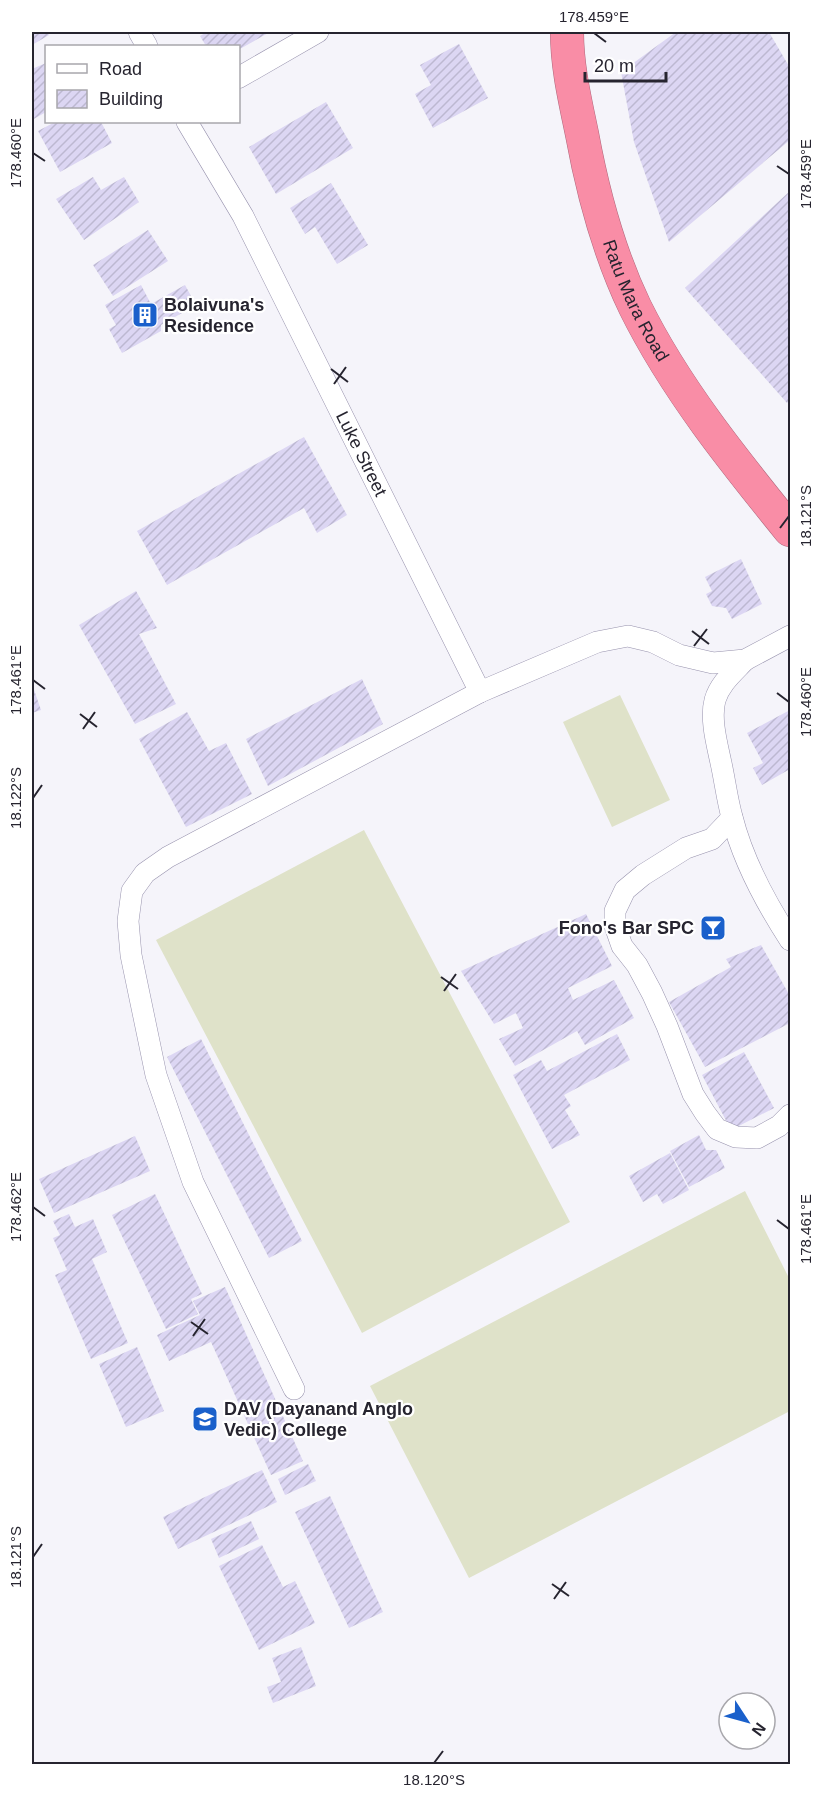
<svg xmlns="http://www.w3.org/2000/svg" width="822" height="1796" font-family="Helvetica,sans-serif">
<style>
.garden{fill:#dfe2c9}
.building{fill:url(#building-hatch)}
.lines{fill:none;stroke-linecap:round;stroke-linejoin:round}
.street-casing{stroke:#9792ad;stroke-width:22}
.highway-casing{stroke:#af687c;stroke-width:34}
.street{stroke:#fff;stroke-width:21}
.highway{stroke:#f98da6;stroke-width:33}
.ticks{fill:none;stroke:#26242f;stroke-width:2}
.labels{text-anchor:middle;stroke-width:4.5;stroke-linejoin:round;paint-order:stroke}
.street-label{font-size:18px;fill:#26242f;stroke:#fff}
.poi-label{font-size:18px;font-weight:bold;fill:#26242f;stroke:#fff;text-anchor:start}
.neatline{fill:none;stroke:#26242f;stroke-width:2}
.ticks-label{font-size:15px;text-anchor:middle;fill:#26242f}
</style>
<defs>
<pattern id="building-hatch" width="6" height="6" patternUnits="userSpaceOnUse" patternTransform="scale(1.5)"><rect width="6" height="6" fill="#dcd6f3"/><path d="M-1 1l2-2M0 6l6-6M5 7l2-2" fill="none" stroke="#bdb8d1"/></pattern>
</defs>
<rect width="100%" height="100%" fill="#f5f4fa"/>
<path class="garden" d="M620 695 670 800 612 827 563 722Z
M364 830 570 1222 362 1333 156 940Z
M745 1191 790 1280V1411L469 1578 370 1386Z"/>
<path class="building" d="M32 32H47L49 35 32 45Z
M207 32H270L238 50V46H206L200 36Z
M676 32H769L790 68V140L669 242 634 142 621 72Z
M459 44 488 98 433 128 415 94 431 85 420 65Z
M46 63V112L32 120V69Z
M326 102 353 148 276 194 249 147Z
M55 122H101L112 143 60 172 38 131Z
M93 177 101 190 124 177 139 202 84 240 56 199Z
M331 183 368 245 337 264 315 227 305 234 290 208Z
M790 191V400L787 403 685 288Z
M148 230 168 261 113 296 93 265Z
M141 285 151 304 185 285 196 305 161 325V331L122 353 109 329 116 325 105 305Z
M304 437 347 515 317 533 304 508 167 585 137 531Z
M741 559 762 604 732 619 726 608 712 606 706 594 712 591 705 577Z
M136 591 157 628 139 634 176 704 135 724 79 625Z
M362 679 383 724 268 786 246 739Z
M32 684 41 710 32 713Z
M790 710V769L762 785 753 768 763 763 747 733Z
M187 712 209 751 226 743 252 794 186 827 139 739Z
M586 914 612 966 568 988 573 1000 614 980 634 1018 585 1045 577 1031 515 1066 499 1039 523 1028 516 1013 494 1024 461 971Z
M761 945 790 996V1023L705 1067 669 1002 731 967 726 959Z
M617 1034 630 1060 564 1095 571 1106 565 1110 580 1135 552 1149 513 1075 541 1060 547 1071Z
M201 1039 302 1241 269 1258 167 1057Z
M744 1052 774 1108 731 1130 702 1075Z
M699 1135 706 1150H716L725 1168 689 1187 670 1151Z
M135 1136 150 1171 54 1213 39 1179Z
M670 1153 689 1190 663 1204 657 1194 643 1202 629 1176Z
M155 1194 202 1294 191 1299 198 1314 166 1329 112 1215Z
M69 1214 75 1227 93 1219 107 1252 92 1259 128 1343 91 1359 55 1275 67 1270 53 1238 60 1235 53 1221Z
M225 1287 303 1461 271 1475 211 1342 169 1361 157 1335 200 1315 193 1301Z
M137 1347 164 1411 126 1427 99 1364Z
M308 1464 316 1481 285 1495 278 1479Z
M262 1470 277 1502 178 1549 163 1517Z
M330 1496 383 1612 349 1628 295 1512Z
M251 1521 259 1539 219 1558 211 1539Z
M262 1545 283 1587 295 1581 315 1623 259 1650 219 1566Z
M301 1647 316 1686 273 1703 267 1687 281 1682 272 1658Z"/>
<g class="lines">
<g class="street-casing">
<g id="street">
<path d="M139 32 147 46"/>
<path d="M238 78 318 32"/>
<path id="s1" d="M187 122 243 216 480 692"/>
<path d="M745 660C734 672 720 683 715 700 710 719 717 744 721 763 725 781 727 799 732 817 743 861 766 903 790 940"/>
<path d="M732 818 712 839 686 848 643 875 625 890 615 911V926L622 946 637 965 652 993 667 1026 693 1094 705 1113 717 1129 736 1137 757 1138 779 1126 790 1115"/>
<path d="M294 1389 193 1182 156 1075 131 955 128 921 132 891 145 873 168 857 480 692 597 642 628 636 653 642 679 655 713 663 745 660 790 636"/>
</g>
</g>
<g class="highway-casing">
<g id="highway">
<path id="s2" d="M567 32C567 67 575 100 582 134 593 194 609 253 635 307 675 388 734 461 790 530"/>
</g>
</g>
<use href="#street" class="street"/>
<use href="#highway" class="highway"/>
</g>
<path class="ticks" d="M594 33 606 42M33 153 45 161M777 166 789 174M331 369 348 382M334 384 346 367M780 528 789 516M692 631 709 644M694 646 707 629M33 680 45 689M777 693 789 702M80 714 97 727M83 729 95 712M33 798 42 785M441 977 458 989M444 991 456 974M33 1207 45 1216M777 1220 789 1229M191 1322 208 1334M193 1336 205 1319M33 1557 42 1544M552 1584 569 1596M554 1599 566 1582M434 1763 443 1751"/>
<defs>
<g id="building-square" transform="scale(1.35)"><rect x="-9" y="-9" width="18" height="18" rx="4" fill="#1a60cb" stroke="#fff"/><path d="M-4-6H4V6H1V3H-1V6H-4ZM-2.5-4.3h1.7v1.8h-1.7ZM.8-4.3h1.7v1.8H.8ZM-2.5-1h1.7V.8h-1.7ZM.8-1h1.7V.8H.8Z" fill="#fff"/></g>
<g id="bar-square" transform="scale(1.35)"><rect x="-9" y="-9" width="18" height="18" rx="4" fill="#1a60cb" stroke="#fff"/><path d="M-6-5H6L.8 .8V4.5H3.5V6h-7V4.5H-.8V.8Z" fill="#fff"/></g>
<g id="school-square" transform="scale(1.35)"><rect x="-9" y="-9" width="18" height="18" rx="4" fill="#1a60cb" stroke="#fff"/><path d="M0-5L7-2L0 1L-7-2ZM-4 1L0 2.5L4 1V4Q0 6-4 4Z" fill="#fff"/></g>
</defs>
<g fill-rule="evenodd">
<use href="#building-square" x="145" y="315"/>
<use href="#bar-square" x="713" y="928"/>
<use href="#school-square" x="205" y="1419"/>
</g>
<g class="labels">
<g class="street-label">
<text dy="6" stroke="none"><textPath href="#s2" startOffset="279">Ratu Mara Road</textPath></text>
<text dy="6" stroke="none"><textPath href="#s1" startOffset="375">Luke Street</textPath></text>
</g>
<g class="poi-label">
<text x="164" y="311">Bolaivuna's<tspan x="164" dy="21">Residence</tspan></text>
<text x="694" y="934" text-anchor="end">Fono's Bar SPC</text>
<text x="224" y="1415">DAV (Dayanand Anglo<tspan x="224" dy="21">Vedic) College</tspan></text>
</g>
</g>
<rect width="822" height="1796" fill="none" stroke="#ffffff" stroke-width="66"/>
<rect x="45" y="45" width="195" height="78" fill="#ffffff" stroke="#a8a7ac" stroke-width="1.5"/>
<rect x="57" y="64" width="30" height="9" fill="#ffffff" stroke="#a8a7ac" stroke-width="1.5"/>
<text x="99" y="75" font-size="18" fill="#26242f">Road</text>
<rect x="57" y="90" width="30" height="18" fill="url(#building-hatch)" stroke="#a8a7ac" stroke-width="1.5"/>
<text x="99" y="105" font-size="18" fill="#26242f">Building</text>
<g transform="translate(747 1721) rotate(126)"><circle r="28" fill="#ffffff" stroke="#a8a7ac" stroke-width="1.5"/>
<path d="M0-4.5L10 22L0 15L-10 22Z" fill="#1a60cb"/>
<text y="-9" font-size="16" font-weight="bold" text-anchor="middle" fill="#26242f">N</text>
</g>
<path d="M585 72v9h81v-9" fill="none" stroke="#26242f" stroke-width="3"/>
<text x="594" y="72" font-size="18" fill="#26242f" stroke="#ffffff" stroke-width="4.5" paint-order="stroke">20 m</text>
<rect x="33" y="33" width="756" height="1730" class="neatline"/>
<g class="ticks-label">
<text x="594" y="22">178.459°E</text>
<text transform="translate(16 153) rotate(-90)" y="5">178.460°E</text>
<text transform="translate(806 174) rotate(-90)" y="5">178.459°E</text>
<text transform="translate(806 516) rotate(-90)" y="5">18.121°S</text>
<text transform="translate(16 680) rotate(-90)" y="5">178.461°E</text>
<text transform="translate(806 702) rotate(-90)" y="5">178.460°E</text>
<text transform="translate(16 798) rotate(-90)" y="5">18.122°S</text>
<text transform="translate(16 1207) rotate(-90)" y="5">178.462°E</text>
<text transform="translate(806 1229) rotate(-90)" y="5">178.461°E</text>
<text transform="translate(16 1557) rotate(-90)" y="5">18.121°S</text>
<text x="434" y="1785">18.120°S</text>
</g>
</svg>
